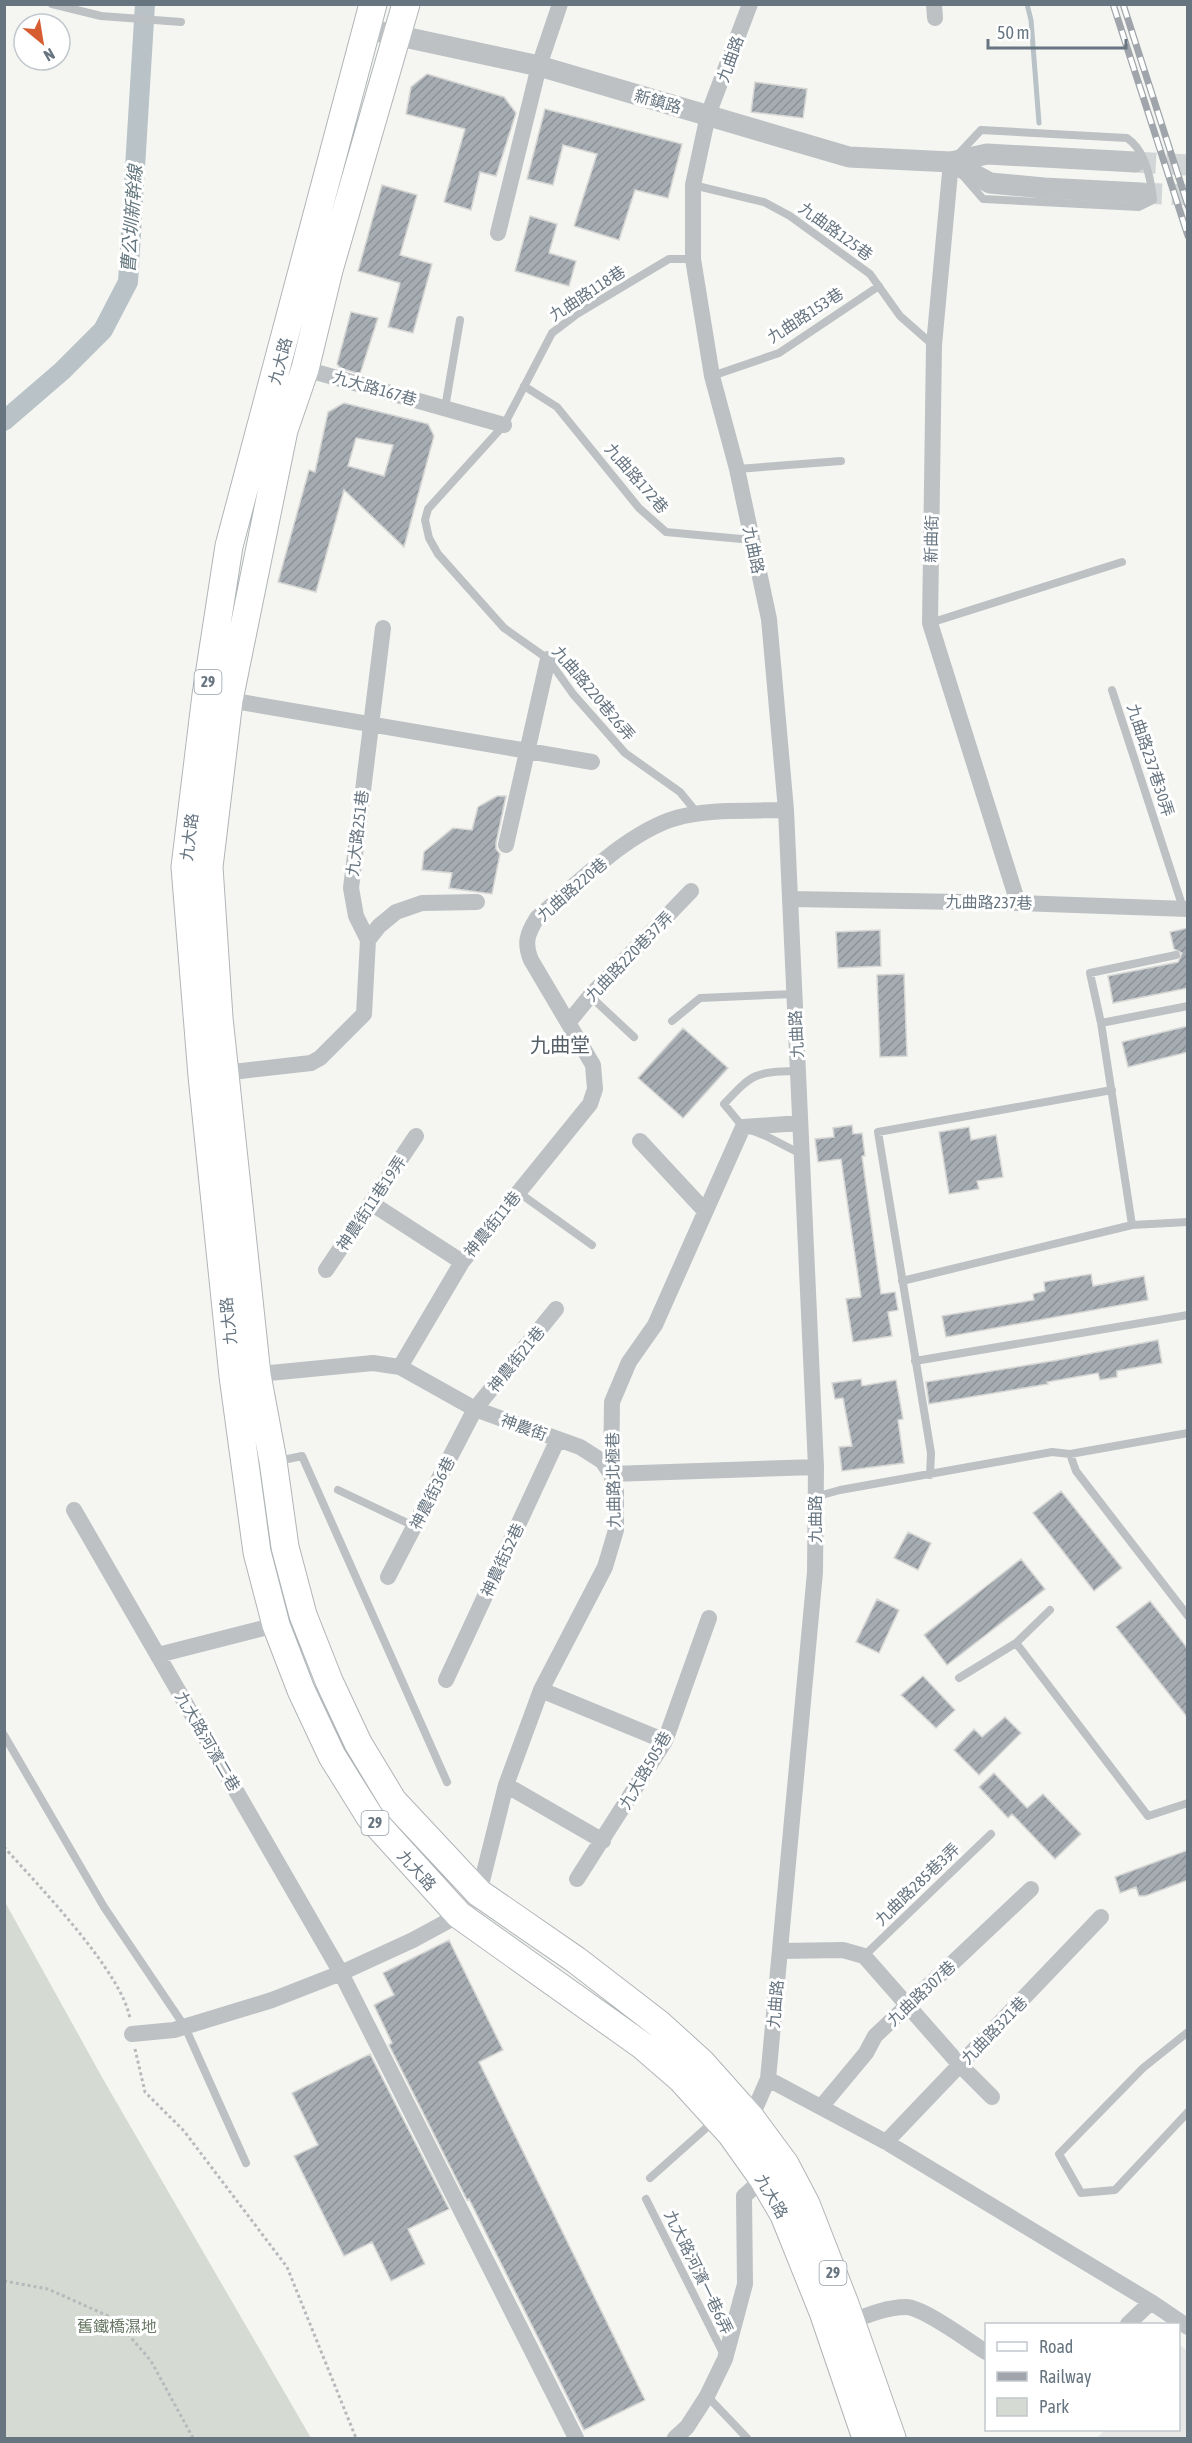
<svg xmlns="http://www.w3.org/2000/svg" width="1192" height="2443" font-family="'Asap Condensed','Noto Sans TC',sans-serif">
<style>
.built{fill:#e6e7e6}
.green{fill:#d5dad2}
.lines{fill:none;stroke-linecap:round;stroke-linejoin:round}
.stream{stroke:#b8c2c7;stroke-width:5}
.canal{stroke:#b8c2c7;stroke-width:20}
.building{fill:url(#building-hatch);stroke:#d7d7d5;stroke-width:1.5;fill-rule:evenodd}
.tertiary-tunnel{stroke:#d2d6d6;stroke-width:21;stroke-dasharray:21 10;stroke-linecap:butt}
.primary-casing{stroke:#b0b5b8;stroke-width:29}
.path{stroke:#b7babc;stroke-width:3;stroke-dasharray:3 3;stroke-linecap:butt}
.service{stroke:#bdc1c4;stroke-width:8}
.minor{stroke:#bdc1c4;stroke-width:16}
.tertiary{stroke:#bdc1c4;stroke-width:21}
.primary{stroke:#fff;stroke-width:27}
.rail-casing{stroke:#9fa5aa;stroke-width:7}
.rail{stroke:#fff;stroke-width:4.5;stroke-dasharray:14;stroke-linecap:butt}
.labels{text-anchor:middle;stroke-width:6;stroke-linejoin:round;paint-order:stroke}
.shield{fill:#fff;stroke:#959ea7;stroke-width:1.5}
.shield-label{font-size:15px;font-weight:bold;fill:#677581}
.street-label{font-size:16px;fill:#677581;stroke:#fff}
.park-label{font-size:16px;fill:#697965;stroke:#fff}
.water-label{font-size:18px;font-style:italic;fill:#63767e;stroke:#fff}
.quarter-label{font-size:20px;fill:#545e67;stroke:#fff}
</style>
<defs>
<pattern id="building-hatch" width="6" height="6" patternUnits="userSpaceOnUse" patternTransform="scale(1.5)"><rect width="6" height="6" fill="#a6adb2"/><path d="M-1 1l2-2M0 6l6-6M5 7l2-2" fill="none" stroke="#8b9196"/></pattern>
</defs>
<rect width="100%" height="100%" fill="#f5f6f2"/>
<path class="built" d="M1181 2346 1187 2351V2438H1097L1105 2430H1178V2349Z"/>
<path class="green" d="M5 1902 103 2079 311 2438H5Z"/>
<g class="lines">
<path class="stream" d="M1027 4 1031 20 1039 123"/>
<path class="canal" d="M4 421 62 371 103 330 128 282 145 4"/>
</g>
<path class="building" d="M427 74 504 97 516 113 496 176 480 172 471 210 444 202 465 129 406 114 411 87Z
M755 82 807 89 803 118 751 112Z
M545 109 682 144 668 198 635 190 619 240 574 226 597 154 563 145 553 185 527 179Z
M382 185 417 195 400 255 432 264 413 333 388 327 400 283 358 271Z
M530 216 557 224 549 253 576 261 569 286 515 271Z
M351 312 378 318 360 374 340 368 337 364Z
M344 403 428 424 434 436 404 547 344 490 316 592 278 582 309 470 315 472 328 412ZM356 438 393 445 384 476 348 466Z
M497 796H506L496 843V849L500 854 492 894 449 888 452 873 422 870 424 852 453 828 472 830 478 807Z
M1188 928V988L1113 1003 1108 976 1178 962 1182 953 1174 949 1170 932Z
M880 930 881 966 838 968 836 932Z
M904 974 907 1056 880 1057 877 975Z
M1188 1026V1052L1128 1067 1122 1042Z
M683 1028 728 1068 683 1118 638 1078Z
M852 1125 853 1134 862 1133 865 1156H862L881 1294 895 1292 898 1310 888 1312 892 1336 853 1342 846 1299 861 1297 841 1159 818 1162 815 1139 834 1137 833 1128Z
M969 1127 971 1140 996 1135 1003 1177 977 1181 979 1189 949 1194 939 1132Z
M1091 1274 1093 1286 1144 1276 1148 1300 946 1337 942 1316 1034 1300 1033 1294 1045 1291 1044 1282Z
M1158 1340 1162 1363 1117 1371V1377L1100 1380 1098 1373 1047 1382 1048 1384 929 1404 926 1382 1058 1360Z
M861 1379 862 1386 896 1380 903 1419 898 1420 904 1463 842 1471 839 1447 852 1446 843 1398 835 1399 832 1383Z
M1061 1491 1122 1568 1094 1591 1033 1513Z
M908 1532 931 1543 918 1570 894 1558Z
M1021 1559 1045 1589 947 1665 924 1635Z
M877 1599 899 1610 879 1653 856 1642Z
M1150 1601 1188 1649V1718L1116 1627Z
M923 1676 955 1710 936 1728 901 1695Z
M1005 1717 1021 1733 979 1775 954 1750 974 1729 982 1737Z
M994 1773 1027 1808 1043 1794 1081 1834 1055 1859 1012 1814 1008 1818 979 1787Z
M1188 1850V1880L1145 1896H1139L1136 1887 1120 1893 1115 1877Z
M449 1940 503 2050 479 2062 645 2400 584 2430 469 2199 467 2200 389 2045 392 2043 374 2005 394 1995 383 1973Z
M370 2054 449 2209 408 2229 425 2264 391 2281 372 2242 344 2256 294 2156 318 2145 292 2093Z"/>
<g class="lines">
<path class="tertiary-tunnel" d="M1135 162 1188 165
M1141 193 1188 195"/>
<g class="primary-casing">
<path id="primary" d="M373 4 229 546 206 695 185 867 202 1076 233 1376 257 1552 276 1625 301 1690 332 1756 370 1817 459 1915 643 2046 681 2079 731 2134 763 2179 784 2215 823 2312 866 2438
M406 4 329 270 305 369 284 430 229 700 209 867 219 1018 257 1375 273 1461 285 1547 303 1615 329 1681 358 1743 393 1801 479 1893 576 1960 659 2024 701 2062 751 2118 785 2164 806 2204 845 2304 892 2438"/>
</g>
<path class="path" d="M4 1847C37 1884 123 1973 130 2019
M135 2049 145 2092 184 2131 287 2267 356 2438
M4 2281 48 2289 115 2319 151 2361 193 2438"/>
<path class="service" d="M52 4 101 16 181 22
M981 130 1127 138C1145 150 1151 179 1153 200L1139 207 983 199 951 162Z
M693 185 764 202 790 216 870 274 900 316 933 345
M693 259H669L577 314 552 333 504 425 428 509 425 520 429 538 438 554 504 628 548 659 573 694 625 753 680 792 698 814
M712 376 779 353 879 286
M524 386 557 407 639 508 666 532 752 540
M445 408 460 320
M737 469 841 461
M930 623 1122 562
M1112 690 1183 908
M590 996 634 1037
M672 1021 700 998 794 994
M1101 1023 1090 973 1176 955
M797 1071C755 1072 753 1073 724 1104L743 1127 766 1136 801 1154
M518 1192 592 1245
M1132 1225 1188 1222
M902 1281 1132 1225 1101 1023 1188 1006
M915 1361 1188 1315
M1070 1454 1076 1471 1188 1616
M278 1461 302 1456 447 1782
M930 1475 931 1453 878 1132 1112 1090
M338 1490 414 1526
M815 1497 840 1490 1052 1452 1070 1454 1188 1433
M1050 1610 1016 1643 1148 1816 1188 1803
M959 1678 1016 1643
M4 1735 104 1907 185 2027 246 2163
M864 1956 991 1834
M1188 2032 1143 2068 1059 2154 1081 2193 1115 2190 1188 2112
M650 2178 714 2121
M646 2199 724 2355
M707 2396 747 2438"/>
<path class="minor" d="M934 4 935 18
M951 162 934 345 930 623 1018 903
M498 233 539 66 560 4
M305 369 504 425
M229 700 592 762
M506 845 548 659
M790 899 1018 903 1188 909
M368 940 356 916 351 888 383 628
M568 1023 590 996 691 891
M224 1073 311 1063 320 1058 364 1014 368 940 379 926 396 912 422 903 477 902
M640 1141 705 1211
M371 1203 462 1262
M326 1270 416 1136
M400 1367 462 1262 590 1104 595 1089 593 1065 531 960C524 943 527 934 537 918 578 884 631 827 684 816 716 809 752 811 786 810
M249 1375 373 1363 400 1367 475 1409 580 1447 602 1461 611 1474 816 1467
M74 1510 341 1973 576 2438
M388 1577 475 1409 556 1309
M158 1655 276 1625
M446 1680 558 1439
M541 1690 665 1741
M506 1785 603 1841
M577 1879 665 1741 709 1618
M780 1951 843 1950 864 1956 960 2065 992 2097
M132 2034 174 2030 272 2000 341 1973 413 1940 459 1915 479 1893 506 1785 541 1690 605 1567 616 1530V1491L611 1474 612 1402 629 1362 655 1325 743 1127 800 1123
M768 2079 886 2142 1151 2302 1188 2327
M821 2107 866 2053 875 2036 1031 1889
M746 2122 751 2118 768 2079 815 1572 816 1467 786 810 769 619 737 469 712 376 693 259V185L708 115 750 4
M886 2142 1101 1917
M844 2324C863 2317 885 2307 906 2307 923 2307 970 2342 986 2352
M1128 2324 1151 2302
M675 2438 687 2427 707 2396 725 2359 745 2284 744 2196 769 2174"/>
<path class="tertiary" d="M367 29 539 66 849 157 951 162 987 154 1135 162
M951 162 990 183 1044 188 1141 193"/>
<use href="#primary" class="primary"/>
<g class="rail-casing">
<path id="rail" d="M1113 4 1188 236
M1123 4 1188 206"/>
</g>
<use href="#rail" class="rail"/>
</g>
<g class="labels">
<g class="shield">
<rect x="194.5" y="670" width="27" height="24" rx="4.5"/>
<rect x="361.5" y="1811" width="27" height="24" rx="4.5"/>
<rect x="819.5" y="2261" width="27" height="24" rx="4.5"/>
</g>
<g class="shield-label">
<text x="208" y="687">29</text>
<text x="375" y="1828">29</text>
<text x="833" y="2278">29</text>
</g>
<g class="street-label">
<text transform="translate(730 59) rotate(-70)" y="6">九曲路</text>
<text transform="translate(658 101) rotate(16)" y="6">新鎮路</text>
<text transform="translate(836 231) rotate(36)" y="6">九曲路125巷</text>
<text transform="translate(587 293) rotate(-33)" y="6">九曲路118巷</text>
<text transform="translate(805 315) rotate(-33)" y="6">九曲路153巷</text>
<text transform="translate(280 361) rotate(-75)" y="6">九大路</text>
<text transform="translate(375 388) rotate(16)" y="6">九大路167巷</text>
<text transform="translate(637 478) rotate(49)" y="6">九曲路172巷</text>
<text transform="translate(931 539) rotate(-89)" y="6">新曲街</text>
<text transform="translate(754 550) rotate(78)" y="6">九曲路</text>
<text transform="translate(594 693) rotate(50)" y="6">九曲路220巷26弄</text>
<text transform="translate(1151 760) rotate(72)" y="6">九曲路237巷30弄</text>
<text transform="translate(357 833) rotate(-83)" y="6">九大路251巷</text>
<text transform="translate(189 837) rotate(-83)" y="6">九大路</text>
<text transform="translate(572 889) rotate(-41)" y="6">九曲路220巷</text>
<text transform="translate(989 902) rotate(1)" y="6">九曲路237巷</text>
<text transform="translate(629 956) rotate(-46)" y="6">九曲路220巷37弄</text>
<text transform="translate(796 1034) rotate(-93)" y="6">九曲路</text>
<text transform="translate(371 1203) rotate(-56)" y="6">神農街11巷19弄</text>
<text transform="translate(492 1224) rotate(-51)" y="6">神農街11巷</text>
<text transform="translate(228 1321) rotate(-96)" y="6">九大路</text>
<text transform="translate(516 1359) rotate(-51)" y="6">神農街21巷</text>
<text transform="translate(524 1427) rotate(20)" y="6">神農街</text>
<text transform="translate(613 1480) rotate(-91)" y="6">九曲路北極巷</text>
<text transform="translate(432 1493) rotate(-63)" y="6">神農街36巷</text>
<text transform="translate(815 1519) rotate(-90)" y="6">九曲路</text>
<text transform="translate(502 1560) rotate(-65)" y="6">神農街52巷</text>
<text transform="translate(208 1741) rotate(60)" y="6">九大路河濱二巷</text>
<text transform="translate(645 1770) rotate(-60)" y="6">九大路505巷</text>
<text transform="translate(417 1870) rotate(48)" y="6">九大路</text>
<text transform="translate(917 1884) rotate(-44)" y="6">九曲路285巷3弄</text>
<text transform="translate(921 1993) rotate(-43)" y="6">九曲路307巷</text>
<text transform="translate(775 2004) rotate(-85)" y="6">九曲路</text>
<text transform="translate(994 2030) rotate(-46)" y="6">九曲路321巷</text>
<text transform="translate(772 2196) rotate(60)" y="6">九大路</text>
<text transform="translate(699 2272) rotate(64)" y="6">九大路河濱一巷6弄</text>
</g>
<g class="park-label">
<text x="117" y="2332">舊鐵橋濕地</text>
</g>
<g class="water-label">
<text transform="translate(132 219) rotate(-86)" y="6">曹公圳新幹線</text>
</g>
<g class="quarter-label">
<text x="560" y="1052">九曲堂</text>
</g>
</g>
<rect width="1192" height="2443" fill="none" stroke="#677581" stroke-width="12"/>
<rect x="985" y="2323" width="195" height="108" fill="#ffffff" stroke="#c2c8cd" stroke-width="1.5"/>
<rect x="997" y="2342" width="30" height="9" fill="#ffffff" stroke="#c2c8cd" stroke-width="1.5"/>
<text x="1039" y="2353" font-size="18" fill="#677581">Road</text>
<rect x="997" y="2372" width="30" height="9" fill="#9fa5aa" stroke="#c2c8cd" stroke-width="1.5"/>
<text x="1039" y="2383" font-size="18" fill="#677581">Railway</text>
<rect x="997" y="2398" width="30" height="18" fill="#d5dad2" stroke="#c2c8cd" stroke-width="1.5"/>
<text x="1039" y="2413" font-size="18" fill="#677581">Park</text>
<g transform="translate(42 42) rotate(150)"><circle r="28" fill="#ffffff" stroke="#c2c8cd" stroke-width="1.5"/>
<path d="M0-4.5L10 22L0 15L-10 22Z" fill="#d65c32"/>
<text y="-9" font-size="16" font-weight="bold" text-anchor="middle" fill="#677581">N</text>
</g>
<path d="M988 39v9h138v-9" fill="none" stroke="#677581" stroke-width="3"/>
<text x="997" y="39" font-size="18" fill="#677581" stroke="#ffffff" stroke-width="4.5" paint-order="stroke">50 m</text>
</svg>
